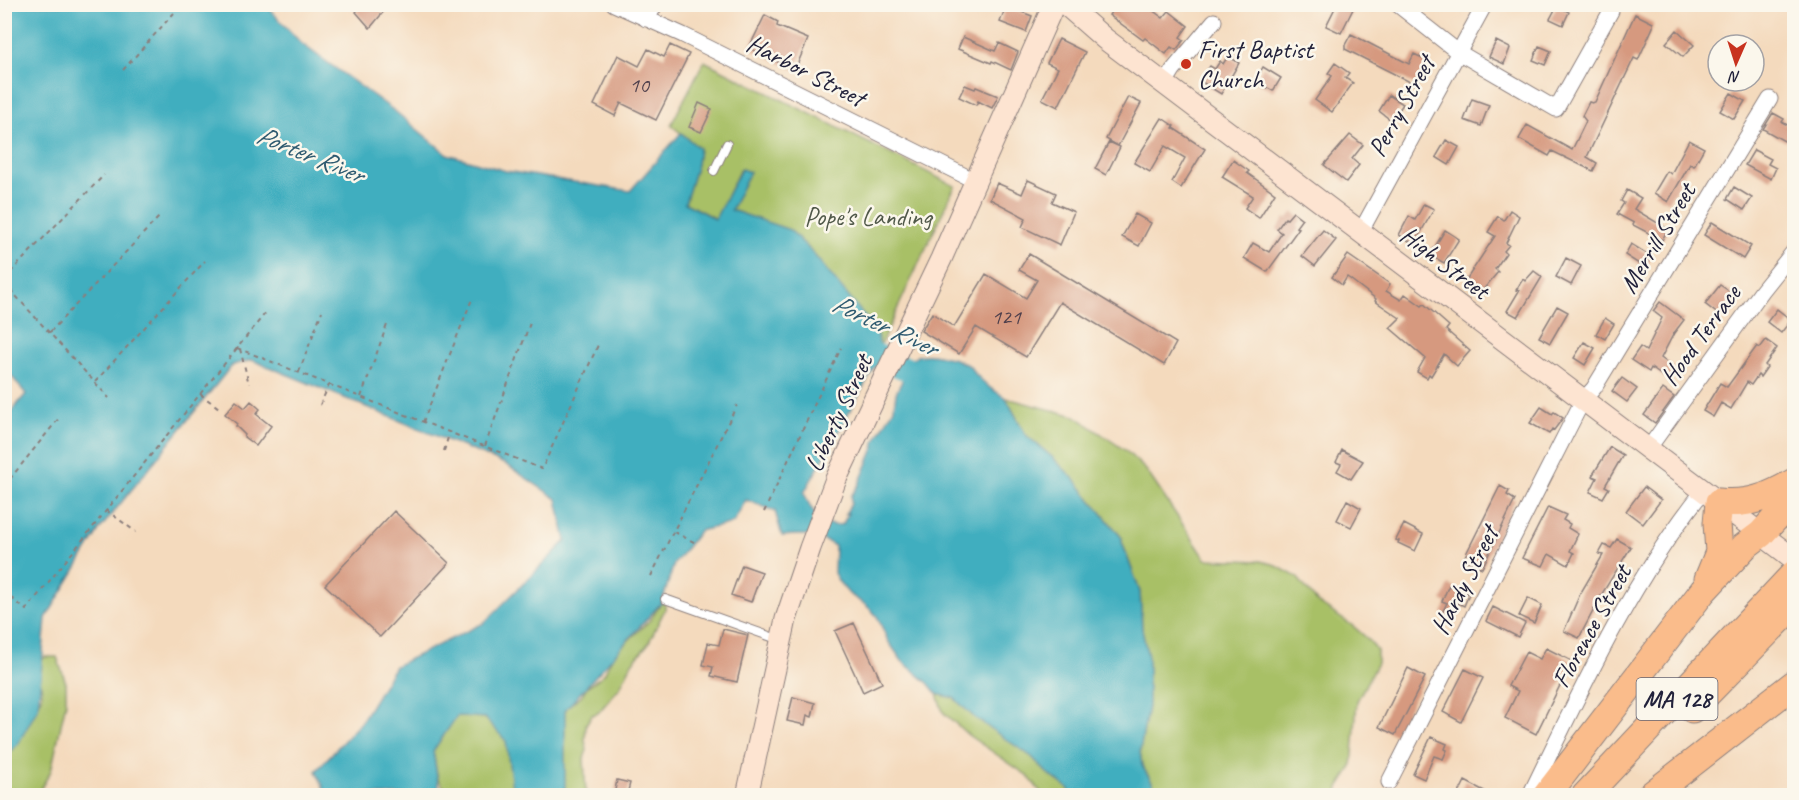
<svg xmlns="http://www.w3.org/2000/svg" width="1799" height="800" font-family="Caveat,sans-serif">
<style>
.green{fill:#a8c066;stroke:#657150;stroke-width:1.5}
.water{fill:#41aebf;stroke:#32687d;stroke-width:1.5}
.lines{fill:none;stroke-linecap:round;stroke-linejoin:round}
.river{stroke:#41aebf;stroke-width:24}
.building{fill:#d6997f}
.lane-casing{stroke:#8b7e7c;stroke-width:10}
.street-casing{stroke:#8b7e7c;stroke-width:17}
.secondary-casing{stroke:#8b7e7c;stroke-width:23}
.highway-casing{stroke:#8b7e7c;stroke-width:29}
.path{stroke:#8b7e7c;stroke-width:2;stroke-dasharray:4.5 4.5;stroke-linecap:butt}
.lane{stroke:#fff;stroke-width:8}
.street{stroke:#fff;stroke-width:15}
.secondary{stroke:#fde4d1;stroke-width:21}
.highway{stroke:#fabc8b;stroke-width:27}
.poi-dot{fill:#c8321e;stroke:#fbf7ec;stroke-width:2}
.labels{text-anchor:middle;stroke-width:5;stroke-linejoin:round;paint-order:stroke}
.number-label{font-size:22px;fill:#4f404c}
.shield{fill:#fbf7ec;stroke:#636270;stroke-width:1.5}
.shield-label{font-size:24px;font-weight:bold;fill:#22223b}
.poi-label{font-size:26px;fill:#22223b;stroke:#fbf7ec;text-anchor:start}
.street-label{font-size:26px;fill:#22223b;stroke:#fbf7ec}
.park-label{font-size:26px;fill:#51594a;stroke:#fbf7ec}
.water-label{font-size:27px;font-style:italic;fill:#2e5a70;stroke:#fbf7ec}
</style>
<rect width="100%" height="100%" fill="#fbf7ec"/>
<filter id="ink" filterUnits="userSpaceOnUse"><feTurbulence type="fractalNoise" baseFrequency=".0167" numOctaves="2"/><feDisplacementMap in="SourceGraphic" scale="12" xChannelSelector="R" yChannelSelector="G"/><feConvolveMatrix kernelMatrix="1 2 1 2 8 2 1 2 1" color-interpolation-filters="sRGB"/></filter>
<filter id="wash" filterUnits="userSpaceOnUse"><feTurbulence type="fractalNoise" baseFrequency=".008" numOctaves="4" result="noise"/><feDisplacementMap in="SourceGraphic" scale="24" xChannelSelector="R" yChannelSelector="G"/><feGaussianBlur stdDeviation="1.35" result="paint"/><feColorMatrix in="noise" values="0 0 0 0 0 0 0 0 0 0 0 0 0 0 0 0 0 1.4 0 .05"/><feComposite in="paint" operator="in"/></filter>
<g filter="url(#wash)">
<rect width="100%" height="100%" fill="#f4dabd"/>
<path class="green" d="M704 61 955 186 879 348 876 331 810 250 790 231 731 210 749 173 740 169 716 219 685 203 697 164 699 148 671 125Z
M1006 398 1075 416 1126 451 1146 470 1206 559 1260 561 1273 564 1297 577 1317 602 1353 626 1369 640 1377 651V663L1357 701 1352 767 1339 787 1338 795H1158L1151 780 1142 766 1140 751 1148 706V662L1142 629 1140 592 1122 542V538L1075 480 1052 457 1026 435Z
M662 602 665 604V609L648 644 632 663 620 687 598 713 592 715 586 724 585 741 587 750 584 758 586 795H563L564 713 568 706 581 696 587 687 604 674 613 655 650 620Z
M45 657H57L66 683V702L51 771 37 795 5 796V756L18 744 30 717 38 708 42 693 38 663Z
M937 694 954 698 975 718 1032 757 1047 773 1069 789 1071 795H1043L1028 776 968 735 943 712Z
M459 715C468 716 479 716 487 719 513 730 513 772 518 795H441L443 786 438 779 433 751 452 718Z"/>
<path class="water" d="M268 4 272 12 302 44 396 112 447 154 506 171 630 191 681 133 699 148 697 164 685 203 715 219 741 169 750 172 731 210 790 230 810 250 877 331 881 355 804 493C811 510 821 530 843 524L848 513 845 514 851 504V496L858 486 875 446V441L894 408 896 393 913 359 916 356 933 354 955 359 970 366 973 372 990 388 1006 398 1026 435 1052 457 1075 480 1122 538V542L1140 592 1142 629 1148 657V706L1140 751 1142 766 1151 780 1158 795H1071L1069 789 1047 773 1032 757 975 718 954 698 937 694 928 683 902 661 888 641 877 616 866 605 849 594 839 582 834 573 835 546C815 534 805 534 782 536L775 511 746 500 733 523 699 531 674 564 662 602 565 710V795H513L506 741 485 718 457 716 433 751 440 795H327L316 771 361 722 395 666 484 623 566 541 557 499 505 464 252 360 232 365 100 529 46 618 38 708 18 744 5 756V419L26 394 5 368V5Z"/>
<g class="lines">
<path class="river" d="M849 343 938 383"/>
</g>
<g id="blocks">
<path class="building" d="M362 4H390L370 28 356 12Z
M1117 4H1144L1163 18 1169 11 1188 26 1180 37 1184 40 1176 50 1171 47 1166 54 1145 38 1143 40 1109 15Z
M1337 4H1345L1353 9 1341 33 1326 26Z
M1006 6 1032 16 1026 32 1000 22Z
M1557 6 1569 12 1563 25 1550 19Z
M1635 14 1653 23V27L1638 60 1634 58 1587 157 1597 163 1593 171 1552 151 1549 156 1519 139 1527 125 1572 150 1586 121 1582 116 1589 102 1592 103 1595 102Z
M765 15 778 22 777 26 808 39 795 70 749 48Z
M1677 30 1694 45 1683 57 1666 43Z
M1351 34 1409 64 1414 54 1429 61 1416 85 1345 49V45Z
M963 37 995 51 999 43 1018 52 1011 70 992 61 991 63 958 49Z
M1059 39 1085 52 1058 107 1042 99 1058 68 1047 63Z
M1496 41 1510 48 1504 64 1489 57Z
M670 45 689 54 656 120 621 103 615 116 594 105 618 55 639 66 648 49 664 57Z
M1539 46 1551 51 1545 65 1533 60Z
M1228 56 1239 63 1221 94 1200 81 1210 66 1215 69 1220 61 1223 64Z
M1335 63 1349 73 1345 78 1353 83 1332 112 1315 100 1332 76 1328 73Z
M1263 67 1281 78 1273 91 1255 81Z
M965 85 975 89 976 87 998 96 992 108 978 101 976 105 959 97Z
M1731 93 1745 101 1734 119 1720 111Z
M1389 95 1403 104 1392 121 1379 111Z
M1128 97 1141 103 1118 146 1106 139Z
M1472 99 1489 105 1481 126 1464 120Z
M699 103 712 109 701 132 689 127Z
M1773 113 1784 119 1782 122 1793 128 1786 142 1763 129Z
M1162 118 1174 126 1173 128 1205 149 1181 188 1172 182 1185 158 1165 146 1150 172 1134 163Z
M1350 135 1363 145 1352 159 1359 165 1346 182 1324 165Z
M1446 140 1459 147 1449 165 1436 157Z
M1689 140 1704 148 1694 166 1690 164 1668 202 1654 193 1667 171 1671 174Z
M1109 142 1120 147 1106 175 1095 169Z
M1754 150 1771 159 1768 164 1776 168 1771 179 1745 165Z
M1233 160 1249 171 1247 173 1275 193 1259 218 1245 208 1253 196 1222 177Z
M1028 180 1056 193 1052 202 1074 212 1060 245 1022 227 1026 218 990 199 997 183 1022 194Z
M1734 187 1752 198 1744 210 1727 199Z
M1627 190 1641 198 1634 209 1668 229 1662 240 1633 225 1634 223 1617 214 1624 203 1621 201Z
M1424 204 1434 209 1414 244 1399 235 1409 216 1415 220Z
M1510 210 1519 216 1506 243 1509 245 1504 251 1506 253 1495 269 1498 272 1482 291 1466 280 1495 236 1488 232 1498 216 1504 220Z
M1293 212 1302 219 1296 227 1299 228 1267 272 1244 258 1253 243 1269 252 1282 233 1277 229 1285 218 1287 219Z
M1135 214 1151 223 1139 246 1122 237Z
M1712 222 1751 246 1743 259 1704 235Z
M1323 230 1336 240 1315 266 1302 256Z
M1445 230 1459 239 1444 263 1430 255Z
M1631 244 1652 257 1645 268 1625 255Z
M1029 254 1176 343 1164 365 1060 302 1026 357 976 327 959 354 921 331 932 313 954 327 986 274 1026 298 1037 280 1019 270Z
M1348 255 1390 284 1386 291 1401 300 1405 294 1422 306 1424 304 1449 326 1446 330 1470 351 1457 366 1444 354 1431 376 1429 374 1427 378 1417 372 1425 358 1390 328 1400 318 1375 301 1376 299 1350 279 1347 277 1342 285 1332 277Z
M1566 258 1581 266 1571 285 1556 277Z
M1534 271 1542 277 1518 317 1507 311 1519 291 1516 290 1523 279 1525 281Z
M1720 285 1735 295 1719 315 1705 304Z
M1660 302 1684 320 1674 333 1661 358 1676 369 1668 380 1651 368 1649 372 1631 360 1640 347 1646 351 1662 318 1653 311Z
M1557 306 1568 312 1550 343 1539 337Z
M1777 309 1791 320 1781 333 1767 322Z
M1605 318 1614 324 1605 339 1596 334Z
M1766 340 1777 348 1765 365 1767 367 1760 377 1758 375 1751 385 1747 382 1731 409 1721 403 1713 417 1703 411 1720 383 1727 387 1757 346 1760 348Z
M1584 342 1595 348 1585 365 1574 358Z
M1622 378 1637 389 1627 402 1612 391Z
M1663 389 1674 397 1655 423 1644 415Z
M236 401 245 408 251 401 260 409 256 414 271 426 256 446 244 437 245 435 236 426 237 424 225 414Z
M1541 407 1552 414 1554 412 1563 418 1554 430 1552 429 1549 434 1530 423Z
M1610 447 1623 455 1605 486 1609 488 1603 498 1590 492 1597 478 1592 476Z
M1342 450 1363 461 1351 479 1337 471 1341 464 1336 462Z
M1500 486 1509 491 1507 495 1515 500 1482 568 1466 561 1467 559 1464 558Z
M1644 487 1661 500 1643 524 1626 511Z
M1347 500 1361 508 1351 527 1337 520Z
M1548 507 1566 515 1563 520 1570 524 1568 528 1578 534 1570 551 1574 553 1568 565 1549 554 1543 566 1522 558Z
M394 511 449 563 380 637 325 585Z
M1404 524 1423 534 1415 551 1398 543 1399 541 1396 540Z
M1617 539 1631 547 1603 592 1579 638 1564 631 1580 594 1603 555 1599 554 1604 545 1611 548Z
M742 565 762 572 751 602 731 595Z
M1449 585 1469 594 1464 606 1458 603 1452 618 1442 613 1447 603 1442 601Z
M1528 598 1542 605 1534 623 1519 616Z
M1493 607 1525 623 1518 637 1486 621Z
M854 623 882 683 863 692 835 631Z
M723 629 748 635 737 682 711 676 713 667 703 665 708 643 719 645Z
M1546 648 1572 661 1536 734 1505 718 1518 691 1508 686 1526 652 1540 659Z
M1408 668 1425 677 1395 735 1379 727Z
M1465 669 1483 678 1461 722 1443 712Z
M793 697 815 703 812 717 807 715 805 725 787 721Z
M1431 737 1447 744 1445 749 1447 750 1443 759 1434 756 1424 779 1413 774Z
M617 780 630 783 627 795H614Z
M1465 781 1492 795H1458Z"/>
</g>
</g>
<g filter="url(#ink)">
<use href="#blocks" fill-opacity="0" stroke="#8b7e7c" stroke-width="1.5"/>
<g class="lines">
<g class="lane-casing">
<path id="lane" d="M714 171 727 144
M665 599 780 640"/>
</g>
<g class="street-casing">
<path id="street" d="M614 4 683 35 975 181
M1397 4 1458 52 1556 109 1611 11
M646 19 656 4
M1165 83 1173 70 1214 21
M1361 231 1485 4
M1648 449 1762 291 1794 251
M1389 782 1583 400 1594 388 1770 99
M1531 793C1582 688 1631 581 1704 490"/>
</g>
<g class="secondary-casing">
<path id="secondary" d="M1065 4 1105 39 1794 559
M747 796 786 619 810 548 836 479 941 259 1054 4"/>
</g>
<g class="highway-casing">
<path id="highway" d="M1708 579 1719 552 1717 523 1719 502C1749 505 1768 497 1794 482
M1692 709 1794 605
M1546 796 1703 591 1745 546 1761 534 1794 498
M1585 796 1794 574
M1650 796 1794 684"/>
</g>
<path class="path" d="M123 70 182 4
M4 279 104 175
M4 283 109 398
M50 332 159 217
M237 348 542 469 598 345
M240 349 249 384
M299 372 322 311
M95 382 205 261
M200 394 219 408
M361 397 388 322
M320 405 329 385
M423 422 472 299
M485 446 530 323
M444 451 449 434
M4 486 60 417
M106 510 136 532
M764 512 841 348
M674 532 696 543
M651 576 737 405
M4 592 26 610 267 311"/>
<use href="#lane" class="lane"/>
<use href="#street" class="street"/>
<use href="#secondary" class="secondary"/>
<use href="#highway" class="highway"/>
</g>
</g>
<circle class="poi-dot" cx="1186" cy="64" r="6"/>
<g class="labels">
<g class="number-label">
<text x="639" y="92">10</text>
<text x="1006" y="324">121</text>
</g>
<rect class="shield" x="1636.5" y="678" width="81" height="42" rx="4.5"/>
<g class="shield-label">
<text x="1677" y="707">MA 128</text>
</g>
<g class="poi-label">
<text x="1198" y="58">First Baptist<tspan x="1198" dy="30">Church</tspan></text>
</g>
<g class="street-label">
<text transform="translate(806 70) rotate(27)" y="9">Harbor Street</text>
<text transform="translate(1401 106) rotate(-61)" y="9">Perry Street</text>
<text transform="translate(1657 238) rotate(-59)" y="9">Merrill Street</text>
<text transform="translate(1445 262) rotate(37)" y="9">High Street</text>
<text transform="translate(1700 335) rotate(-54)" y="9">Hood Terrace</text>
<text transform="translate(838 413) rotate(-65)" y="9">Liberty Street</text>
<text transform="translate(1464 580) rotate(-63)" y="9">Hardy Street</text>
<text transform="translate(1591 626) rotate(-61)" y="9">Florence Street</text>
</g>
<g class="park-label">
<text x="868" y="225">Pope's Landing</text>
</g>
<g class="water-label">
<text transform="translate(310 154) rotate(22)" y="9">Porter River</text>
<text transform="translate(885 325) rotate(25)" y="9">Porter River</text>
</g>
</g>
<rect width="1799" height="800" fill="none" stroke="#fbf7ec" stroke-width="24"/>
<g transform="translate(1736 63) rotate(183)"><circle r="28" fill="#fbf7ec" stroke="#a4a2a5" stroke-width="1.5"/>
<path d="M0-4.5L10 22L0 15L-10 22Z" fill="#c8321e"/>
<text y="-9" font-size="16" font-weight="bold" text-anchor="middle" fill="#22223b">N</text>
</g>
</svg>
